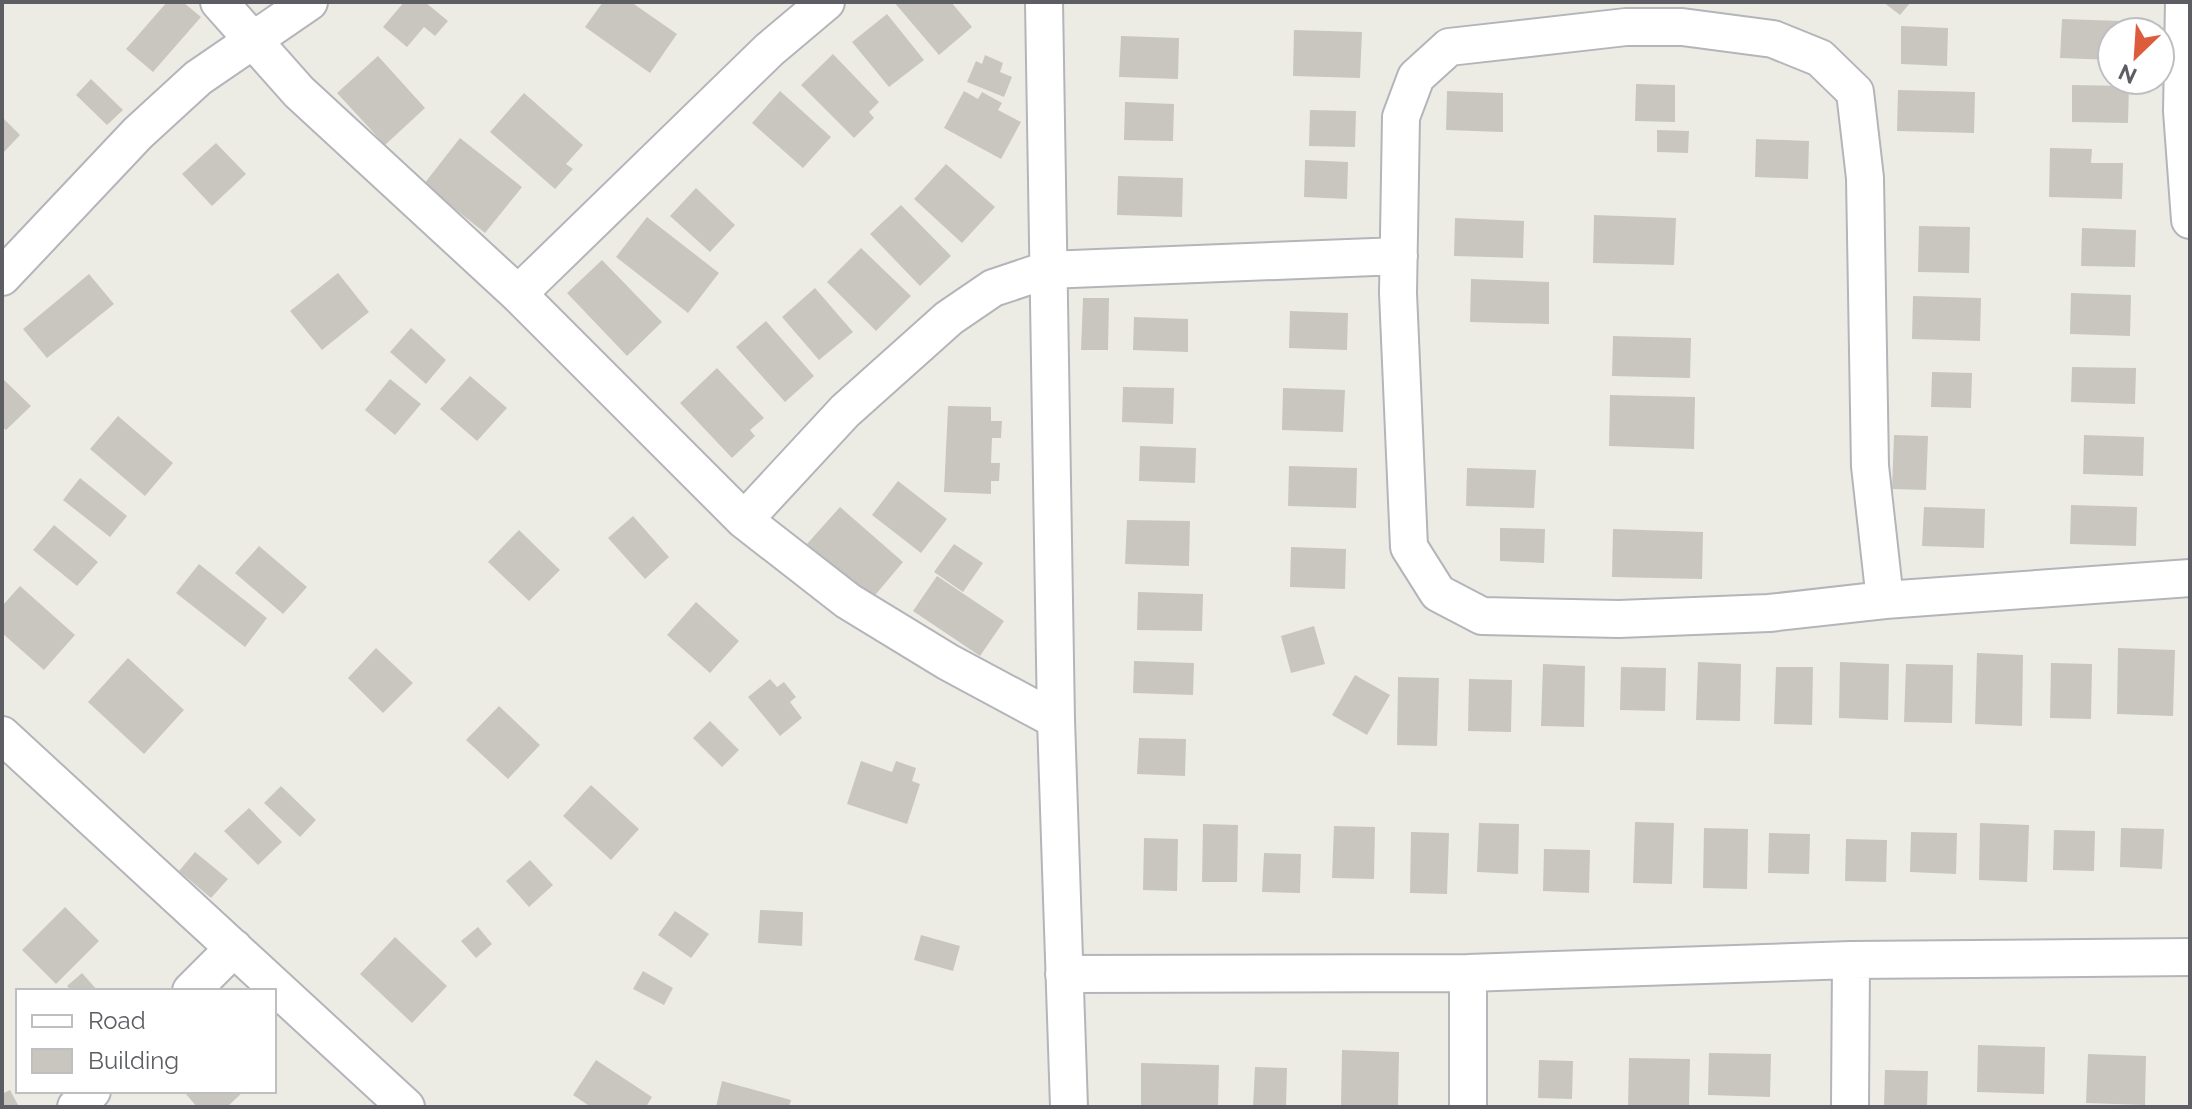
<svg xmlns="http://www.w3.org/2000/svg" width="2192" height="1109" font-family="Raleway,sans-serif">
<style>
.building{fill:#c9c6c0}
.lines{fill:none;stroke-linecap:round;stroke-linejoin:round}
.street-casing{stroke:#b4b5ba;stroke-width:40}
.street{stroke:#fff;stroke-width:36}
</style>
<rect width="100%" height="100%" fill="#edece4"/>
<path class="building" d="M167 2H183L201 17 153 72 126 49Z
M404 2H425L448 21 435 36 424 27 407 47 383 27Z
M603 2H631L677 34 650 73 585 27Z
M894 2H951L972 27 939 55Z
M1883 2H1911L1900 15Z
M887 14 924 60 889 87 852 42Z
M2062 19 2122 21V32H2112V60L2060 58Z
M1901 26 1948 28 1947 66 1901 64Z
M1294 30 1362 32 1360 78 1293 76Z
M1121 36 1179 38 1178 79 1119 77Z
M833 54 879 102 869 112 874 118 854 138 801 85Z
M985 55 1003 63 1000 72 1012 77 1004 97 967 82 976 61 982 64Z
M378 56 425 108 385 145 337 93Z
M91 79 123 110 107 125 76 95Z
M1636 84 1675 85V122L1635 121Z
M2072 85 2129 86 2128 123 2072 122Z
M1898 90 1975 92 1974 133 1897 131Z
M780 91 831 137 803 168 752 123Z
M964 91 978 99 982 92 1002 103 998 110 1021 122 1001 159 944 128Z
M1447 91 1503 93V132L1446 130Z
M524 93 583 145 566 164 573 169 555 189 490 132Z
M1125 102 1174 104 1173 141 1124 140Z
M1310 110 1356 111 1355 147 1309 146Z
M2 117 20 135 2 154Z
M1657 130 1689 131 1688 153 1657 152Z
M460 138 522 187 485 233 424 184Z
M1756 139 1809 141 1808 179 1755 177Z
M216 143 246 174 212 206 182 174Z
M2050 148 2092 149 2091 163H2123L2122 199 2049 197Z
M1305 160 1348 162 1347 199 1304 197Z
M946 164 995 207 962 243 914 199Z
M1118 176 1183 178 1182 217 1117 215Z
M696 188 735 225 710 252 670 216Z
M901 205 951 256 920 286 870 234Z
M1594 215 1676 218 1674 265 1593 263Z
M647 217 719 273 688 313 616 257Z
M1455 218 1524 221 1523 258 1454 256Z
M1919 226 1970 227 1969 273 1918 272Z
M2082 228 2136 230 2135 267 2081 266Z
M861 248 911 296 876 331 827 282Z
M602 260 662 322 627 356 567 293Z
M338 273 369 312 322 350 290 311Z
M89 274 114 304 47 358 23 329Z
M1471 279 1549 282V324L1470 322Z
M815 288 853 332 819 360 782 317Z
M2071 293 2131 295 2130 336 2070 334Z
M1913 296 1981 298 1980 341 1912 339Z
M1083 298H1109L1108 350H1081Z
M1290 311 1348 313 1347 350 1289 348Z
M1134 317 1188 319V352L1133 350Z
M766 321 814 376 785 402 736 347Z
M411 328 446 360 426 384 390 352Z
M1613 336 1691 338 1690 378 1612 376Z
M2072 367 2136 368 2135 404 2071 402Z
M717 368 764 418 750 430 755 436 732 458 680 403Z
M1932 372 1972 373 1971 408 1931 407Z
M470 376 507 408 477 441 440 409Z
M2 378 31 406 6 430 2 427Z
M390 379 421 404 395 435 365 410Z
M1123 387 1174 388 1173 424 1122 422Z
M1283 388 1345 390 1343 432 1282 430Z
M1610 395 1695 397 1694 449 1609 446Z
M948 406 991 407V421H1002L1001 438H992L991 463H1000L999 481H991V494L944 492Z
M118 416 173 463 145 496 90 449Z
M1894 435 1928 436 1926 490 1892 489Z
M2084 435 2144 437 2143 476 2083 474Z
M1140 446 1196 448 1195 483 1139 481Z
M1289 466 1357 468 1356 508 1288 506Z
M1467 468 1536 470 1534 508 1466 506Z
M80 478 127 516 110 537 63 500Z
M898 481 947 519 921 553 872 515Z
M2071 505 2137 507 2136 546 2070 544Z
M840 507 903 562 871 600 807 544Z
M1924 507 1985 509 1984 548 1922 546Z
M633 516 669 557 645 579 608 538Z
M1127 520 1190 521 1189 566 1125 564Z
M54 525 98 562 77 586 33 550Z
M1500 528 1545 529 1544 563 1500 561Z
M1613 529 1703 532 1702 579 1612 577Z
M519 530 560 570 529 601 488 562Z
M954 544 983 563 963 592 934 572Z
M259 546 307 587 283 614 235 573Z
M1291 547 1346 549 1345 589 1290 587Z
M199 564 267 618 245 647 176 593Z
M937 576 1004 621 980 656 913 611Z
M20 586 75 635 44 670 2 633V606Z
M1138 592 1203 594 1202 631 1137 630Z
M696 602 739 641 710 673 667 635Z
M1314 626 1325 664 1291 673 1281 636Z
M376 648 413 683 383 713 348 678Z
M2118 648 2175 650 2173 716 2117 714Z
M1977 653 2023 655 2022 726 1975 724Z
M128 658 184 710 144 754 88 702Z
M1134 661 1194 663 1193 695 1133 693Z
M1698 662 1741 664 1740 721 1696 720Z
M1840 662 1889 664 1888 720 1839 718Z
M2051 663 2092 664 2091 719 2050 718Z
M1543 664 1585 666 1584 727 1541 726Z
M1906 664 1953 665 1952 723 1904 722Z
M1621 667 1666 668 1665 711 1620 710Z
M1776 667H1813L1812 725 1774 724Z
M1355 675 1390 695 1367 735 1332 715Z
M1398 677 1439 678 1437 746 1397 745Z
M770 679 777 687 784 682 796 697 790 702 802 718 780 736 748 697Z
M1469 679 1512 680 1511 732 1468 731Z
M499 706 540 745 508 779 466 740Z
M710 721 739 750 722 767 693 738Z
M1139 738 1186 739 1185 776 1137 774Z
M861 761 892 772 896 761 916 768 912 781 920 784 907 824 847 804Z
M591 785 639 829 611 860 563 816Z
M281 786 316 820 300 837 264 803Z
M249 808 282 842 258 865 224 831Z
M1635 822 1674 823 1672 884 1633 883Z
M1479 823 1519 824 1518 874 1477 872Z
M1980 823 2029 825 2027 882 1979 880Z
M1203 824 1238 825 1237 882H1202Z
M1334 826 1375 827 1374 879 1332 878Z
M1704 828 1748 829 1747 889 1703 888Z
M2121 828 2164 829 2162 869 2120 867Z
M2054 830 2095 831 2094 871 2053 870Z
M1411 832 1449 833 1447 894 1410 893Z
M1911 832 1957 833 1956 874 1910 872Z
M1769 833 1810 834 1809 874 1768 873Z
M1144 838 1178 839 1177 891 1143 890Z
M1846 839 1887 840 1886 882 1845 881Z
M1544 849 1590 850 1589 893 1543 891Z
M195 852 228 879 211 898 179 871Z
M1264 853 1301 854 1300 893 1262 892Z
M530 860 553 885 529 907 506 881Z
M65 907 99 941 56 984 22 950Z
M760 910 803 912 802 946 758 943Z
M675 911 709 934 691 958 658 935Z
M478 927 492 944 476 958 461 941Z
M921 935 960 946 953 971 914 960Z
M395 937 447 986 412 1023 360 974Z
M643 971 673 988 664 1005 633 989Z
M82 973 98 991H72L67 986Z
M1978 1045 2045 1047 2044 1094 1977 1092Z
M1342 1050 1399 1052 1398 1106 1341 1105Z
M1709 1053 1771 1054 1770 1097 1708 1095Z
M2088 1054 2146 1056 2145 1105 2086 1103Z
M1629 1058 1690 1059 1689 1107H1628Z
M596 1060 652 1097 646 1107H591L573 1095Z
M1539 1060 1573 1061 1572 1099 1538 1098Z
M1141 1063 1219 1065 1218 1107 1141 1105Z
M1255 1067 1287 1068 1286 1107H1253Z
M1885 1070 1928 1071 1927 1107H1884Z
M722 1081 791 1100 789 1107H716Z
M10 1090 19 1107H2V1094Z
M187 1091H244L227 1107H197L185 1093Z"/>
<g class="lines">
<g class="street-casing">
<path id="street" d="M219 2 299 92 518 294 744 520 848 601 948 662 1056 720
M1044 2 1056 720 1069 1107
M2184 2 2182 111 2190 220
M2 277 138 133 198 78 309 2
M518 294 769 50 826 2
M744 520 845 411 949 318 993 288 1047 270 1399 256
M1885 600 1870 466 1865 178 1855 92 1820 58 1773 39 1682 27H1626L1449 47 1416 77 1401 117 1398 293 1409 547 1438 593 1482 616 1619 619 1769 613 1885 600 2190 578
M2 735 406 1107
M1064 974 1468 973 1851 960 2190 957
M191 991 234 948
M76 1107 92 1091
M1468 1107V973
M1850 1107 1851 960"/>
</g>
<use href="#street" class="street"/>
</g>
<rect width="2192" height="1109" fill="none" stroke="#5c5e63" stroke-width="8"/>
<rect x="16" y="989" width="260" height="104" fill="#ffffff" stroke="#bebfc1" stroke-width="2"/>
<rect x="32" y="1015" width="40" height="12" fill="#ffffff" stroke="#bebfc1" stroke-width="2"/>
<text x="88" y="1029" font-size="24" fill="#5c5e63">Road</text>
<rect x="32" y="1049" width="40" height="24" fill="#c9c6c0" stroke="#bebfc1" stroke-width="2"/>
<text x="88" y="1069" font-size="24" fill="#5c5e63">Building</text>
<g transform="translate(2136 56) rotate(205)"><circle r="38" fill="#ffffff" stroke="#bebfc1" stroke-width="2"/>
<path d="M0-6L14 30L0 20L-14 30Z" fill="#dc5c3c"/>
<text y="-12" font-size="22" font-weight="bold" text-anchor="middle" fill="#5c5e63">N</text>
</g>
</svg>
